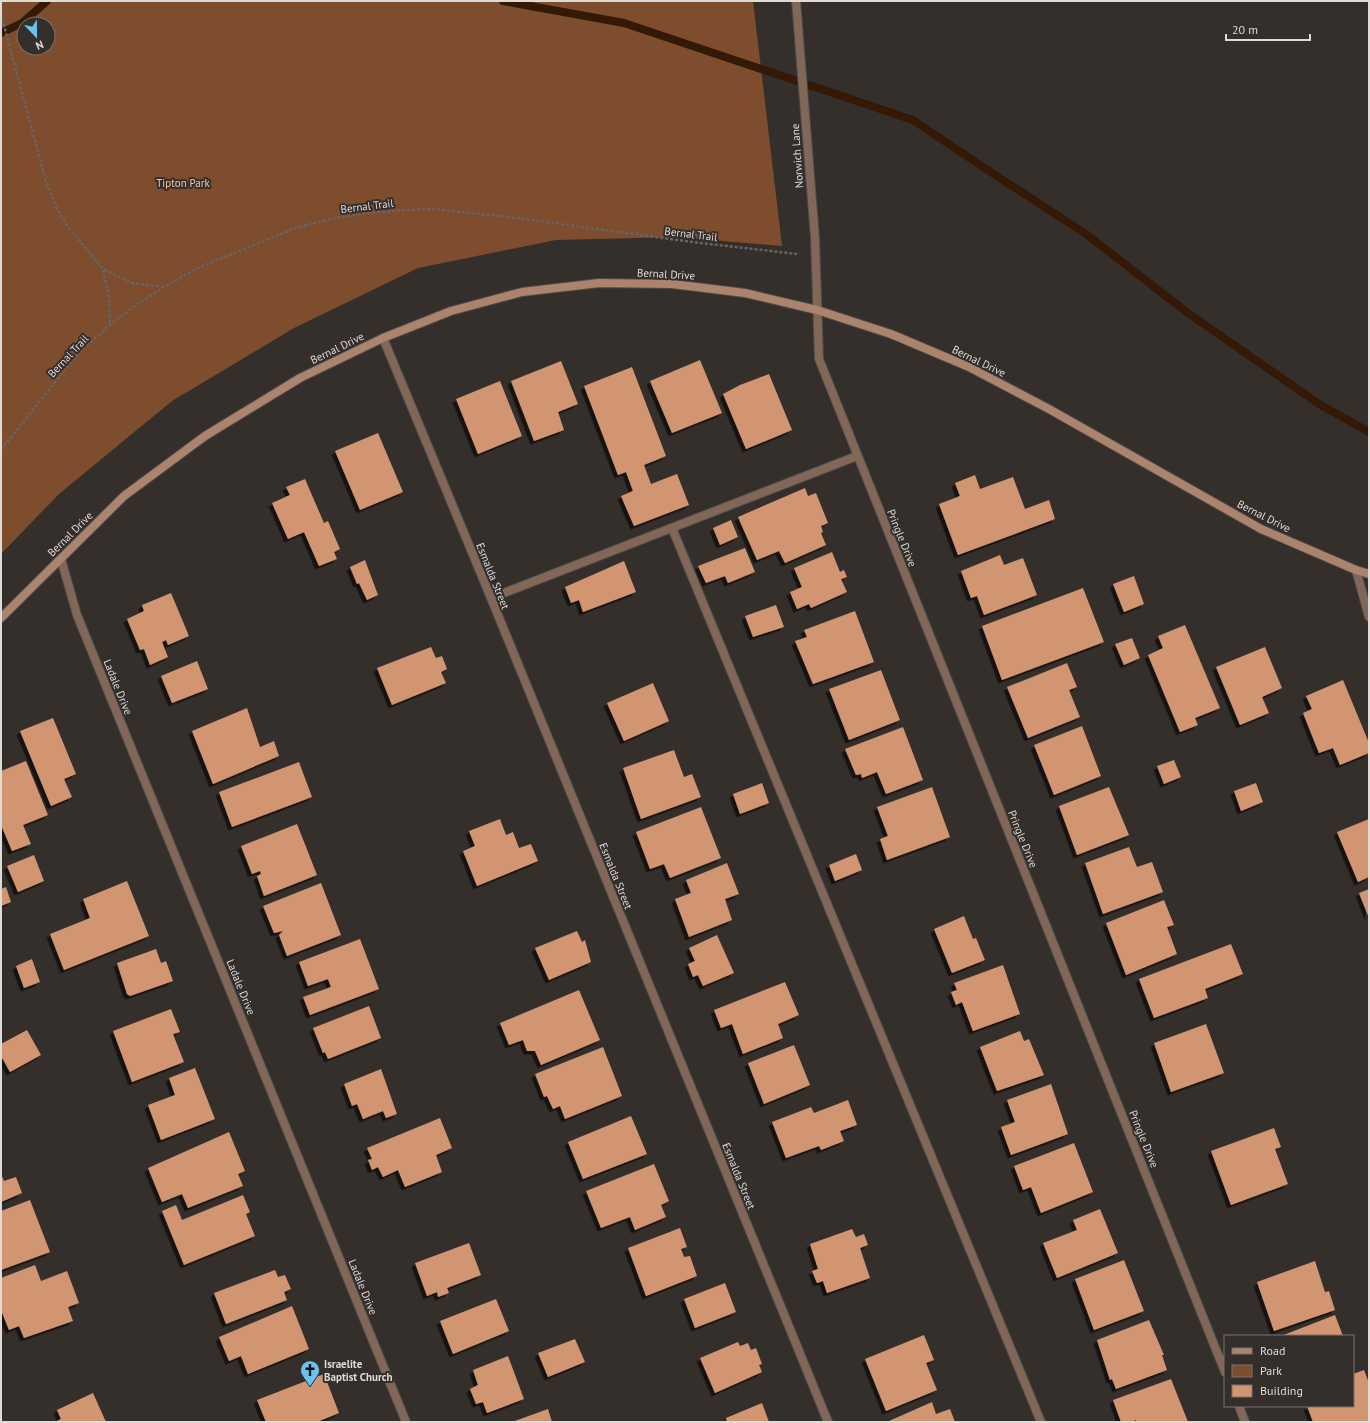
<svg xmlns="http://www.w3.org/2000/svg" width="1370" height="1423" font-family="'PT Sans',sans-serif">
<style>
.green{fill:#7d4d2e;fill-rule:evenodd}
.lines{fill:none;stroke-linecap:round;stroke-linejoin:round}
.stream{stroke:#341906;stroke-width:8}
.building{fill:#d19571;filter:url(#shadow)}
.lane-casing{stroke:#504b48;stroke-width:10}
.street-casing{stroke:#504b48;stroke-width:10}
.secondary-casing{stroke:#504b48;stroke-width:10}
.path{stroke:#696462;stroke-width:2.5;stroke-dasharray:3 2;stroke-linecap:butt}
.lane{stroke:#806758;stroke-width:8}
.street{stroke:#806758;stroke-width:8}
.secondary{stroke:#ac846d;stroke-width:8}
.labels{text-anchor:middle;stroke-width:4;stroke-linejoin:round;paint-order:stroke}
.street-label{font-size:11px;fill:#dedbd9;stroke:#352f2c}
.park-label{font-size:11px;fill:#f8c6a7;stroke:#352f2c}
.poi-label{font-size:11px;font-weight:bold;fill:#dedbd9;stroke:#352f2c;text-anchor:start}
</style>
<defs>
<filter id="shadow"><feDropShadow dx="-3.5" dy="3.5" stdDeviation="0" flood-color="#0009"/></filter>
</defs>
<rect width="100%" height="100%" fill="#352f2c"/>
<path class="green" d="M1 1H753L782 246 677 237 556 240 418 268 294 328 172 401 59 494 1 554ZM24 24H48V48H24Z"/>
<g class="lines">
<path class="stream" d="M503 1 624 23 913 120 983 167 1086 234 1188 313 1319 404 1369 432
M1 33 22 23 47 1"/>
</g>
<path class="building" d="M700 360 722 413 672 433 650 381Z
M561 361 578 404 558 412 564 430 534 441 511 381Z
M632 367 666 456 644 465 651 484 677 474 689 505 634 526 621 496 633 491 626 472 618 475 584 386Z
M769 374 792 430 746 449 723 394 740 385Z
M500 381 522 436 478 454 456 399Z
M378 433 403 492 360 510 335 451Z
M975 475 980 489 1013 477 1025 509 1049 500 1055 519 958 555 939 504 960 496 955 483Z
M305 479 324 523 328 521 340 549 334 552 337 559 319 566 304 532 288 539 272 503 290 495 286 487Z
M805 488 808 496 816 493 828 523 821 526 823 532 821 533 826 545 785 563 779 551 757 560 738 517Z
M731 520 738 537 720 545 713 528Z
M745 548 755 572 728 583 725 576 706 583 698 566Z
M832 552 840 572 844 570 847 577 841 579 847 592 811 608 809 604 797 609 790 592 802 587 794 568Z
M1000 555 1004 565 1023 558 1037 595 984 615 977 596 971 598 961 571Z
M365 560 378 595 367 600 359 583 357 584 350 567Z
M624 561 636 592 583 612 579 600 571 603 565 587Z
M1134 576 1144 604 1124 612 1113 584Z
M1083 588 1104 642 1002 680 982 626Z
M171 593 189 636 168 645 166 640 162 642 168 657 150 665 144 649 140 650 127 619 144 611 142 605Z
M776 605 784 627 753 637 745 616Z
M855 611 874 662 813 684 795 641 807 637 804 630Z
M1185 625 1220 708 1195 718 1198 725 1180 732 1148 655 1163 648 1158 636Z
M1132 638 1140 658 1124 665 1115 644Z
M431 647 436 658 442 656 447 669 441 672 446 683 392 705 377 668Z
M1265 647 1282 688 1262 697 1269 713 1240 725 1216 667Z
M197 661 208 689 172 703 161 676Z
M1067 663 1077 687 1069 690 1080 717 1028 738 1007 687Z
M881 670 900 720 849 740 829 689Z
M1343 680 1369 743V753L1340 765 1333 748 1319 753 1303 713 1312 709 1306 696Z
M653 683 669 721 624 741 607 703Z
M247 708 260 747 274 741 279 756 213 784 192 731Z
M53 718 76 774 64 779 72 797 51 806 20 731Z
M1082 726 1101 776 1054 795 1034 745Z
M903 727 923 780 886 794 877 772 862 778 861 774 856 775 845 749Z
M674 750 684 777 692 774 701 797 641 819 623 768Z
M1174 760 1181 777 1164 784 1157 766Z
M26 761 48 815 23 825 31 844 12 851 1 825V771Z
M299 762 312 797 232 827 219 792Z
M762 783 769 803 740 814 733 794Z
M1256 783 1263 802 1241 811 1234 791Z
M932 787 950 837 887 860 880 839 888 836 877 807Z
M1109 787 1129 835 1077 855 1059 806Z
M701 807 721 858 670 878 664 864 650 869 636 832Z
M500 819 506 835 513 832 519 848 531 844 538 861 477 886 463 851 475 846 469 831Z
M1369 819V877L1358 882 1337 832Z
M297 824 317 875 264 896 257 876 261 874 260 871 252 874 241 846Z
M1129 847 1137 867 1152 862 1163 892 1103 914 1085 863Z
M856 854 862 870 835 881 829 865Z
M34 855 44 881 18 892 7 866Z
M727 863 739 894 725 899 732 920 689 937 675 899 691 893 686 880Z
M127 881 149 936 64 970 50 934 90 918 83 899Z
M321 883 341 935 287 956 279 935 283 931 274 933 263 906Z
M6 887 11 902 1 906V889Z
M1369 889V918L1359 893Z
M1164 900 1174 925 1167 927 1177 954 1126 975 1106 923Z
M964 916 973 939 976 938 985 960 952 973 934 929Z
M577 931 582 942 585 940 591 962 549 980 535 948Z
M717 935 734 973 703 986 698 975 693 977 688 964 695 961 689 948Z
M360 939 379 989 310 1015 303 997 331 987 328 979 308 986 299 962Z
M1231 944 1243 974 1205 989 1208 998 1154 1018 1139 979Z
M156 949 161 963 166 961 173 981 130 996 127 994 117 963Z
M32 959 40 982 24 988 16 966Z
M1003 965 1020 1014 973 1031 962 1002 956 1005 951 992 957 990 954 983Z
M785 982 799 1015 778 1024 783 1038 743 1054 732 1024 721 1028 714 1010Z
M579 990 600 1040 541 1065 535 1051H527L523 1040 509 1045 500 1023Z
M369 1006 381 1038 328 1059 325 1052 323 1053 313 1028Z
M171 1009 180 1032 173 1034 184 1062 132 1082 113 1031Z
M1206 1024 1224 1073 1171 1092 1154 1043Z
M27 1030 41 1055 10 1072 1 1056V1044Z
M1020 1031 1024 1041 1029 1039 1044 1075 997 1091 980 1047Z
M794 1045 810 1085 764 1104 748 1063Z
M603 1047 622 1096 565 1119 560 1106 553 1109 547 1096 544 1097 535 1074Z
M195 1068 215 1119 161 1140 148 1105 175 1095 169 1078Z
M381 1069 397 1114 386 1118 383 1111 363 1119 357 1104 352 1106 344 1084Z
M1051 1084 1068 1134 1011 1155 1001 1127 1015 1122 1007 1100Z
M848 1100 857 1125 840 1131 844 1141 821 1150 819 1146 786 1158 772 1122 811 1107 814 1113Z
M631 1116 647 1154 583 1179 568 1142Z
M440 1118 452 1148 436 1155 442 1172 405 1187 398 1170 383 1177 378 1167 372 1170 368 1160 372 1159 367 1148Z
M1274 1128 1281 1147 1275 1149 1288 1184 1231 1205 1211 1151Z
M229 1132 245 1171 238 1174 243 1186 188 1208 182 1194 162 1202 148 1168Z
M1074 1143 1093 1192 1041 1213 1031 1187 1023 1190 1014 1166Z
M654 1164 669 1201 661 1205 666 1217 635 1230 630 1217 601 1228 586 1191Z
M1 1174 4 1181 16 1177 22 1193 1 1202Z
M243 1195 250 1212 246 1214 255 1236 184 1265 162 1211 176 1205 182 1220Z
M30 1200 50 1252 1 1270V1211Z
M1100 1209 1118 1253 1057 1278 1043 1243 1077 1230 1073 1220Z
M680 1228 687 1247 681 1249 684 1257 690 1256 697 1276 646 1296 628 1248Z
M852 1229 856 1237 864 1234 868 1245 860 1248 870 1278 827 1293 823 1281 817 1283 812 1271 818 1269 810 1244Z
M469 1243 481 1275 447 1288 449 1293 438 1297 437 1292 427 1296 415 1263Z
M1124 1260 1144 1311 1094 1330 1075 1279Z
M1315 1261 1325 1292 1329 1291 1335 1310 1274 1331 1257 1282Z
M35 1265 41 1281 67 1271 79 1303 68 1307 73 1321 24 1338 19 1326 9 1330 1 1310V1278Z
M275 1270 278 1277 285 1275 291 1289 284 1292 287 1300 226 1324 214 1293Z
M725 1283 736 1312 695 1328 684 1299Z
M496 1299 509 1331 453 1354 440 1321Z
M292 1306 309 1349 248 1374 241 1356 229 1361 219 1337Z
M1335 1315 1343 1336H1281Z
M1149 1320 1164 1355H1162L1167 1370 1116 1389 1112 1379 1110 1380 1097 1340Z
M924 1335 934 1360 926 1363 937 1390 886 1411 865 1359Z
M575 1339 585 1362 548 1377 538 1353Z
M738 1342 740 1346 748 1343 751 1350 756 1348 762 1364 759 1365 762 1372 715 1393 700 1358Z
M508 1356 524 1399 487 1413 483 1402 476 1404 470 1389 478 1385 473 1370Z
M1364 1370 1369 1383V1422H1313L1307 1406H1353V1374Z
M324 1374 339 1413 317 1422H266L257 1400Z
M1171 1379 1188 1422H1136V1420L1131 1422H1121L1113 1400Z
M93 1393 106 1422H55L61 1419 57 1410Z
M932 1402 936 1414 950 1409 955 1422H889V1421Z
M762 1403 769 1422H727L726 1418Z
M548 1409 552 1422H512Z"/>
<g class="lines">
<g class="lane-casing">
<path id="lane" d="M672 528 1041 1422
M491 598 857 456"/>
</g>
<g class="street-casing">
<path id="street" d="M796 1 815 238 819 359 1225 1372
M383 338 491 598 828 1422
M61 559 77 615 406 1422
M1356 570 1369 617
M1239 1406 1245 1422"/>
</g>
<g class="secondary-casing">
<path id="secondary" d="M1 618 124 496 205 436 300 378 383 338 451 311 522 292 599 283 672 284 745 293 817 310 891 334 969 367 1049 409 1261 529 1356 570 1369 574"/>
</g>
<path class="path" d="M1 14 46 182 56 207 68 227 103 269 132 283 163 287
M103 270 109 298 110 325
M1 450 67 367 82 350 110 325 136 305 164 287 200 267 298 227 331 219 359 214 405 210 433 209 517 218 692 242 797 254"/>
<use href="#lane" class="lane"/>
<use href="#street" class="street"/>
<use href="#secondary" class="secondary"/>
</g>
<defs>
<g id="church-pin" transform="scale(1)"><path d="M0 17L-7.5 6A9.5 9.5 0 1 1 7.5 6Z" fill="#69c3f1" stroke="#352f2c"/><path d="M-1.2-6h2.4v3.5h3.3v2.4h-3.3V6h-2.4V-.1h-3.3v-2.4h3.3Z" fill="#111"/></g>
</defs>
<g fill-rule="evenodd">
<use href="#church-pin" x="310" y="1370"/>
</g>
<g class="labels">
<g class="street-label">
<text transform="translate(797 156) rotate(-94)" y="4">Norwich Lane</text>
<text transform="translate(367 206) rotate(-7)" y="4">Bernal Trail</text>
<text transform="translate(691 234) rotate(7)" y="4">Bernal Trail</text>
<text transform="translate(666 274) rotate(3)" y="4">Bernal Drive</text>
<text transform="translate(337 348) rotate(-26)" y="4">Bernal Drive</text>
<text transform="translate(68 356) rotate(-47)" y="4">Bernal Trail</text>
<text transform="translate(979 361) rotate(26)" y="4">Bernal Drive</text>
<text transform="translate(1264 516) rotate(27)" y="4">Bernal Drive</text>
<text transform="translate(70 534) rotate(-45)" y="4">Bernal Drive</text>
<text transform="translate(902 538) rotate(68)" y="4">Pringle Drive</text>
<text transform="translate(493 576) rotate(68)" y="4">Esmalda Street</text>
<text transform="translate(118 687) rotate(68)" y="4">Ladale Drive</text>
<text transform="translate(1023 839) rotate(68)" y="4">Pringle Drive</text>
<text transform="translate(616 876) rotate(68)" y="4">Esmalda Street</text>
<text transform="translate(241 987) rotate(68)" y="4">Ladale Drive</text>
<text transform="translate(1144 1139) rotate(68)" y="4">Pringle Drive</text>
<text transform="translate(739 1176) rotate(68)" y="4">Esmalda Street</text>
<text transform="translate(363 1287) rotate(68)" y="4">Ladale Drive</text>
</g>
<g class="park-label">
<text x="183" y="187">Tipton Park</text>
</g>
<g class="poi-label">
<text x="324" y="1368">Israelite<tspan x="324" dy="13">Baptist Church</tspan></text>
</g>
</g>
<rect width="1370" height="1423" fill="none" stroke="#dedbd9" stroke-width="4"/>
<rect x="1224" y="1335" width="130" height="72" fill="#352f2c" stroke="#797471"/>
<rect x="1232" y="1348" width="20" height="6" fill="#ac846d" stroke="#797471"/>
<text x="1260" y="1355" font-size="12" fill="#dedbd9">Road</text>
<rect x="1232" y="1365" width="20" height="12" fill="#7d4d2e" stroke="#797471"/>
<text x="1260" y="1375" font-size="12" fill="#dedbd9">Park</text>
<rect x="1232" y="1385" width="20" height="12" fill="#d19571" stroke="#797471"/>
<text x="1260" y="1395" font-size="12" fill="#dedbd9">Building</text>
<g transform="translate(36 36) rotate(158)"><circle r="19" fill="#352f2c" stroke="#797471"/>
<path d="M0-3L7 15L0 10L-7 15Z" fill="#69c3f1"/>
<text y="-6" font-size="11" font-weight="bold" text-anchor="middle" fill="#dedbd9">N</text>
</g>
<path d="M1226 34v6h84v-6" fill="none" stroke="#dedbd9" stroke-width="2"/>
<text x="1232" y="34" font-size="12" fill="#dedbd9" stroke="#352f2c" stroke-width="3" paint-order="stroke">20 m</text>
</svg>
